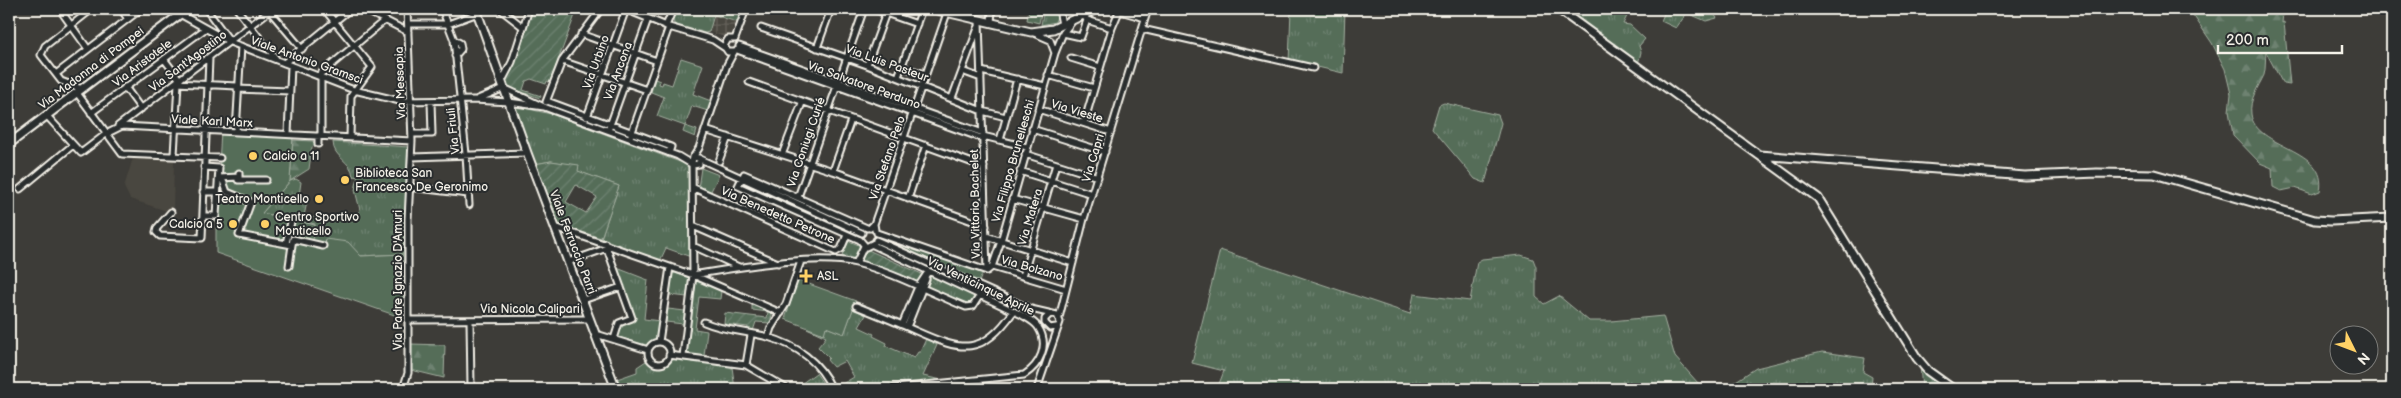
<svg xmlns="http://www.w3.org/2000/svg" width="2401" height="398" font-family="'Balsamiq Sans',sans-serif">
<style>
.built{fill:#4a473f}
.industrial{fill:url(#industrial-grid)}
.grass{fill:url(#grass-tufts);stroke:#a4afa0}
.forest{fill:url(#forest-firs);stroke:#a4afa0}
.garden{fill:url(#garden-furrows);stroke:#a4afa0;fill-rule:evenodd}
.pitch{fill:#556d59;stroke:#a4afa0}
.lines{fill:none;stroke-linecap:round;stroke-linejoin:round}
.street-casing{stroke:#f4f1e8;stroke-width:9}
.secondary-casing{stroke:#f4f1e8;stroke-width:11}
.street{stroke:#2a2d2e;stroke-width:5}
.secondary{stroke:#2a2d2e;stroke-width:7}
.poi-dot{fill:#ffd166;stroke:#2a2d2e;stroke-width:2}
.labels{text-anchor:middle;stroke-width:4;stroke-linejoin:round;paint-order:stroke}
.street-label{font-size:12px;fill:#f4f1e8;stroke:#2a2d2e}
.poi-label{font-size:12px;fill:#f4f1e8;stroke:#2a2d2e;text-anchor:start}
</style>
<defs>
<pattern id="industrial-grid" width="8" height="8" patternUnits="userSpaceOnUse" patternTransform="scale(1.25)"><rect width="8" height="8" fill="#4a473f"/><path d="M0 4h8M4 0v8" fill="none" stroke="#65625b"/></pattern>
<pattern id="grass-tufts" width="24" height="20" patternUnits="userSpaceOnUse" patternTransform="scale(1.25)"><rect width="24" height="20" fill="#556d59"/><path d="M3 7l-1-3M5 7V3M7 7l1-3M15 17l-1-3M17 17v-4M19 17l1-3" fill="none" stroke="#6e8271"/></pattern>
<pattern id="forest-firs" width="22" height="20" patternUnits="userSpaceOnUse" patternTransform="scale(1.25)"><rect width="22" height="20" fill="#556d59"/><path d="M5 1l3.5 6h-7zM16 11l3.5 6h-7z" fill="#6e8271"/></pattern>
<pattern id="garden-furrows" width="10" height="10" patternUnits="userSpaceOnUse" patternTransform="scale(1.25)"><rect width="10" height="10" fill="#556d59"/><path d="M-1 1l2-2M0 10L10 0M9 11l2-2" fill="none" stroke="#6e8271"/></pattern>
</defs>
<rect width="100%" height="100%" fill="#3d3c38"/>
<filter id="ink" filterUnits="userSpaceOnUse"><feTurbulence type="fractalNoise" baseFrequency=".02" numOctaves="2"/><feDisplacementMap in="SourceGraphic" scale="10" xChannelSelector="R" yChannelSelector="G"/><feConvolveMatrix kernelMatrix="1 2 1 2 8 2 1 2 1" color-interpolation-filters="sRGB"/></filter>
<g filter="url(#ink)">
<path class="built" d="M133 158 174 159 173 213 130 199 124 187Z"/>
<path class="industrial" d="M714 15 736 22 731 34 725 37 709 32Z"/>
<path class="grass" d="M676 9H742L737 22 714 15 709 32 705 33 674 24 673 18Z
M1044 9H1055L1057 17 1055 22 1041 25Z
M1291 9H1345L1343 73 1305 64 1289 63Z
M1562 9H1631L1626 15 1627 16 1623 24 1630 25 1645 39 1639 46 1641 52 1638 64Z
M1666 9H1710L1717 18 1706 21 1687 13 1676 28 1661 21Z
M681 58 703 65 693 94 711 101 708 111 692 106 685 126 697 130 695 137 683 132 685 126 657 116 664 97 651 92 655 79 660 81 659 84 662 85 663 82 672 85Z
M1444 103 1498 115 1501 123 1485 183 1475 179 1432 128 1439 105Z
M515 106 551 114 688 165 691 257 666 248 660 261 601 238 619 186 577 171 579 166 551 161 535 164Z
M333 142 409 147 403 254 361 256 312 240 315 224 262 213 290 181 296 179 301 182 299 196 304 197 307 202 304 216 324 219 325 215 328 219 351 222 360 210 355 190 358 177 353 176C352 161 333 158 333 142Z
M701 168 719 175 710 193 698 188Z
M849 241 861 246 855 259 844 258 842 255Z
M901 244 983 272 979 282 900 246Z
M1220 250 1410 314 1414 294 1470 301 1477 262 1482 259 1521 255 1533 259 1536 267V297L1544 304 1559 296 1589 321H1611L1663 316 1675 357 1698 383 1710 387 1725 388 1756 368 1822 352 1865 358 1863 372 1872 377 1871 389H1220L1219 384 1224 371 1192 363Z
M617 268 648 280 644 319 660 321 658 338 647 345 618 337 622 324 635 318Z
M672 272 689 278 687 297 670 295Z
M931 276 975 296 970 305 927 289Z
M697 281 721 291 720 299 699 297 695 329 707 331 704 356 687 354 695 283Z
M668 309 685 311 683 324 666 322Z
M853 309 866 315 859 327 874 334 873 336 887 343 886 346 914 358 918 352H920L926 339 937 345 923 376 942 380 941 382 839 389V386L854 377 845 361 833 367 827 360 829 358 818 347 826 337 807 328 823 334 826 327 844 334Z
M672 359 732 367 735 389H618L614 380 637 372V367L646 361 653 366 661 368Z
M816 373 827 389H794Z"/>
<path class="forest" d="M2189 9H2286L2283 12 2282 23 2284 22 2290 85 2283 84 2266 52C2265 59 2266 68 2264 75 2258 88 2249 99 2251 114 2255 149 2329 147 2320 191L2312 194 2295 188 2281 191 2273 187 2272 168 2260 163 2233 135 2229 111 2231 94 2225 69 2212 43Z
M293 140 313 141 315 145 312 147 309 169 290 181Z
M411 344 445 345 444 378 411 370Z
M1920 366 1949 389H1922Z"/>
<path class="garden" d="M533 9H557L575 15 550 82 547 81 546 84 531 79 526 81 523 90 541 96 540 98 507 87 506 76 512 71Z
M551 161 579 165 578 171 619 186 601 238 557 224 535 164ZM576 185 597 197 586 213 566 202Z
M866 249 924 275 918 283 861 262Z
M752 303 773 311 770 323 756 322 753 331H747L748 327 724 324 725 313 767 318 768 312 752 310Z"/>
<path class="pitch" d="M1029 9H1042L1039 23 1027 20Z
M221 131 293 135 290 181 262 213 315 225 313 240 324 243 325 239 348 242 361 256 403 254V318L216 253V216Z
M798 280 856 301 844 334 826 327 824 334 785 319Z"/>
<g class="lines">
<g class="street-casing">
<path id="street" d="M65 9 63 14 88 49
M121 9 128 19
M171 9 230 42 354 90 400 101 474 100 509 102 544 107
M206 9 229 40
M237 9 277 60
M268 9 302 49
M324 9 372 67 351 96 350 138
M363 9 408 32
M442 9 454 40 466 154 469 205
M500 9 523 27
M625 9 669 27 713 40 725 48
M874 9 917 24
M962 9 966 17
M1059 9 1062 25
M1120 11 1145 18
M1085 17 1087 20 1112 28
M979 21 987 271
M991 23 992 9
M408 24H448L478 13
M666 26 673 9
M761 28 867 65 982 111 1006 117
M1142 29 1313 68
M1034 33 1050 40 1055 53
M1063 33 1081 37 1087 20
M581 34 657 61
M735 39 746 9
M454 40 460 43 461 49 455 56
M739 46 983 133
M817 48 831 9
M737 50 984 139
M734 52H728L724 46 728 39H735
M1071 58 1100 67
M164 59 180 80
M562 61 647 90
M284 63 350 9
M867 65 886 13
M901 67 926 74
M962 71 981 78
M981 71 1045 86
M56 74 141 9
M1048 75 1094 88
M318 76 385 20
M898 77 922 9
M502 81 512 62 529 9
M749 82 984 167
M176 83 237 86
M125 87 141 109
M82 89 61 81 41 55 45 46 92 9
M237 89 290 91
M77 93 122 154 220 158
M952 98 978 28
M478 99 504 88 544 107 678 156 693 165 699 164V158L693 157 692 163
M547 101 671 147 669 153
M546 102 562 61 601 9
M1038 109 1111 132
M91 113 205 29
M47 116 81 153 106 134 122 126 412 141
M587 117 626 9
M1084 123 1112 28 1120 9
M118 126 272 9
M609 128 648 19
M1032 129 1105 152
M705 130 833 171 986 226
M236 132 241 46
M288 134 291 66
M412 134H432L431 101
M631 135 669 27
M321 136V77
M983 136 1027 147
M1000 140 1017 79
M318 144V136
M1025 154 1098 177
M174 155 178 83
M782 155 802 103
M694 156 699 148 727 65 734 52
M412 157 527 153
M700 159 862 233
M719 161 728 137
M833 171 851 120
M1020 171 1092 194
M239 177 238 180H266
M219 178 239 177V173
M222 178 227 192 251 202 239 235 292 245 293 239 323 246
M410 187 468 194
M694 188 836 252 841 249 847 235
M20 189 73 145
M203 192H217
M798 197 864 9
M908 199 926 145
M1012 199 1084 219
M171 212 157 228 156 232 160 236 202 238 209 58
M203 216H216L219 168 204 167
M874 224 947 13
M693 226 778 263
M555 227 693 275 781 313
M870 228 874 224 875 230
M877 233 987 271
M986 236 1073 263
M860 240 738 186 744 174 867 228
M860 240 866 247 874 243
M876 240 1031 309 1057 315 1060 322 1037 389
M286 243 291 222
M605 243 632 318 619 323 614 339
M873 245 1022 315C1027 318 1035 322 1038 327 1050 345 1040 365 1024 375L886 389
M693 246 739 267
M568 262 607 248
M856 263 864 246
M289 266 292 245
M992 267 1066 289
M987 271 992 267 1001 241 1055 53 1063 33 1071 23
M693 275C736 268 815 253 856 263 892 272 931 293 966 307L973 306 980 295
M1023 276 1056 164
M583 300 621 287
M856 306C876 314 896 322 916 331 963 352 982 356 1014 311
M1050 314 1045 319V323L1050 328 1056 327
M1059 318 1084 219 1148 9
M408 320 590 319
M470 320 471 387
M704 322C724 331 746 331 768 337 796 345 820 362 832 389
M902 325 918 287 928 272
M907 327 926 279
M596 334 648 350
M768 337 771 328 786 304 801 261
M648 353a11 11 0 1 1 22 0a11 11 0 1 1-22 0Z
M659 342 670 267
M669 355 746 365 787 389
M683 356 693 275 692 164
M746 365 751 335
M403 389 408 373V219L412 141 407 9"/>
</g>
<g class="secondary-casing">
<path id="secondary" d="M476 9 527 153 616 389
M933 9 1031 32 1053 29 1096 9
M1558 9 1818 198 1917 358 1928 371 1953 389
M9 144 187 9
M1759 155 2025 176 2097 173 2154 174 2315 220 2331 221 2392 218"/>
</g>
<use href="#street" class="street"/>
<use href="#secondary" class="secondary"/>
</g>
</g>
<g class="poi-dot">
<circle cx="253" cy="156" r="5"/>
<circle cx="345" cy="180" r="5"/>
<circle cx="319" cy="199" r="5"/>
<circle cx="233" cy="224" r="5"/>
<circle cx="265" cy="224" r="5"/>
<path d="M803.5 268.5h5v5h5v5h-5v5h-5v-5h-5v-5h5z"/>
</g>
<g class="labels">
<g class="street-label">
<text transform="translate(307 60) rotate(20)" y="4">Viale Antonio Gramsci</text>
<text transform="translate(188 61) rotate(-37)" y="4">Via Sant'Agostino</text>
<text transform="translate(596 62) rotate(-70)" y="4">Via Urbino</text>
<text transform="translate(142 63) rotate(-37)" y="4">Via Aristotele</text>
<text transform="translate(887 63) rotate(20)" y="4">Via Luis Pasteur</text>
<text transform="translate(91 68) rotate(-37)" y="4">Via Madonna di Pompei</text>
<text transform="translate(618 71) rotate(-70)" y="4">Via Ancona</text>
<text transform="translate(400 83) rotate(-92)" y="4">Via Messapia</text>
<text transform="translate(864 85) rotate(20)" y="4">Via Salvatore Perduno</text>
<text transform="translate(1077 111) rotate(17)" y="4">Via Vieste</text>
<text transform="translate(212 121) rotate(3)" y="4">Viale Karl Marx</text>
<text transform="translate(453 131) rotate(-96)" y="4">Via Friuli</text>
<text transform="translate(806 142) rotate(-71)" y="4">Via Coniugi Curié</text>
<text transform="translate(887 158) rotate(-71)" y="4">Via Stefano Pelo</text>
<text transform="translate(1093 158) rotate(-73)" y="4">Via Capri</text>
<text transform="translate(1013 161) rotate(-74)" y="4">Via Filippo Brunelleschi</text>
<text transform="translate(975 204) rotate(-91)" y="4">Via Vittorio Bachelet</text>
<text transform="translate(778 215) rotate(24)" y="4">Via Benedetto Petrone</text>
<text transform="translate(1030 217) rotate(-73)" y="4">Via Matera</text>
<text transform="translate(573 242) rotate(69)" y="4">Viale Ferruccio Parri</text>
<text transform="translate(1032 268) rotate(16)" y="4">Via Bolzano</text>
<text transform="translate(398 280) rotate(-90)" y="4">Via Padre Ignazio D'Amuri</text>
<text transform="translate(981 286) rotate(26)" y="4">Via Venticinque Aprile</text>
<text x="530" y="313">Via Nicola Calipari</text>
</g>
<g class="poi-label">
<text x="263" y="160">Calcio a 11</text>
<text x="355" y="177">Biblioteca San<tspan x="355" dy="14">Francesco De Geronimo</tspan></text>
<text x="309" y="203" text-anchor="end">Teatro Monticello</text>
<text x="275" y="221">Centro Sportivo<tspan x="275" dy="14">Monticello</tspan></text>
<text x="223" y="228" text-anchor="end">Calcio a 5</text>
<text x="817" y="280">ASL</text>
</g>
</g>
<rect width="2401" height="398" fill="none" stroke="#2a2d2e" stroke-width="30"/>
<rect x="15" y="15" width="2371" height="368" fill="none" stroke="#f4f1e8" stroke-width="2" filter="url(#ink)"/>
<g transform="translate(2354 350) rotate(132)"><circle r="24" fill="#2a2d2e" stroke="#7b7b78"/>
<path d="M0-4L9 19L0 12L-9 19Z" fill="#ffd166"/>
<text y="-8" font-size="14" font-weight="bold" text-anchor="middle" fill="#f4f1e8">N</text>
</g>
<path d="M2218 45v8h124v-8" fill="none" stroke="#f4f1e8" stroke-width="2.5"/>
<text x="2226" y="45" font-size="15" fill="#f4f1e8" stroke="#2a2d2e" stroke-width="4" paint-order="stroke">200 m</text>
</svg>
